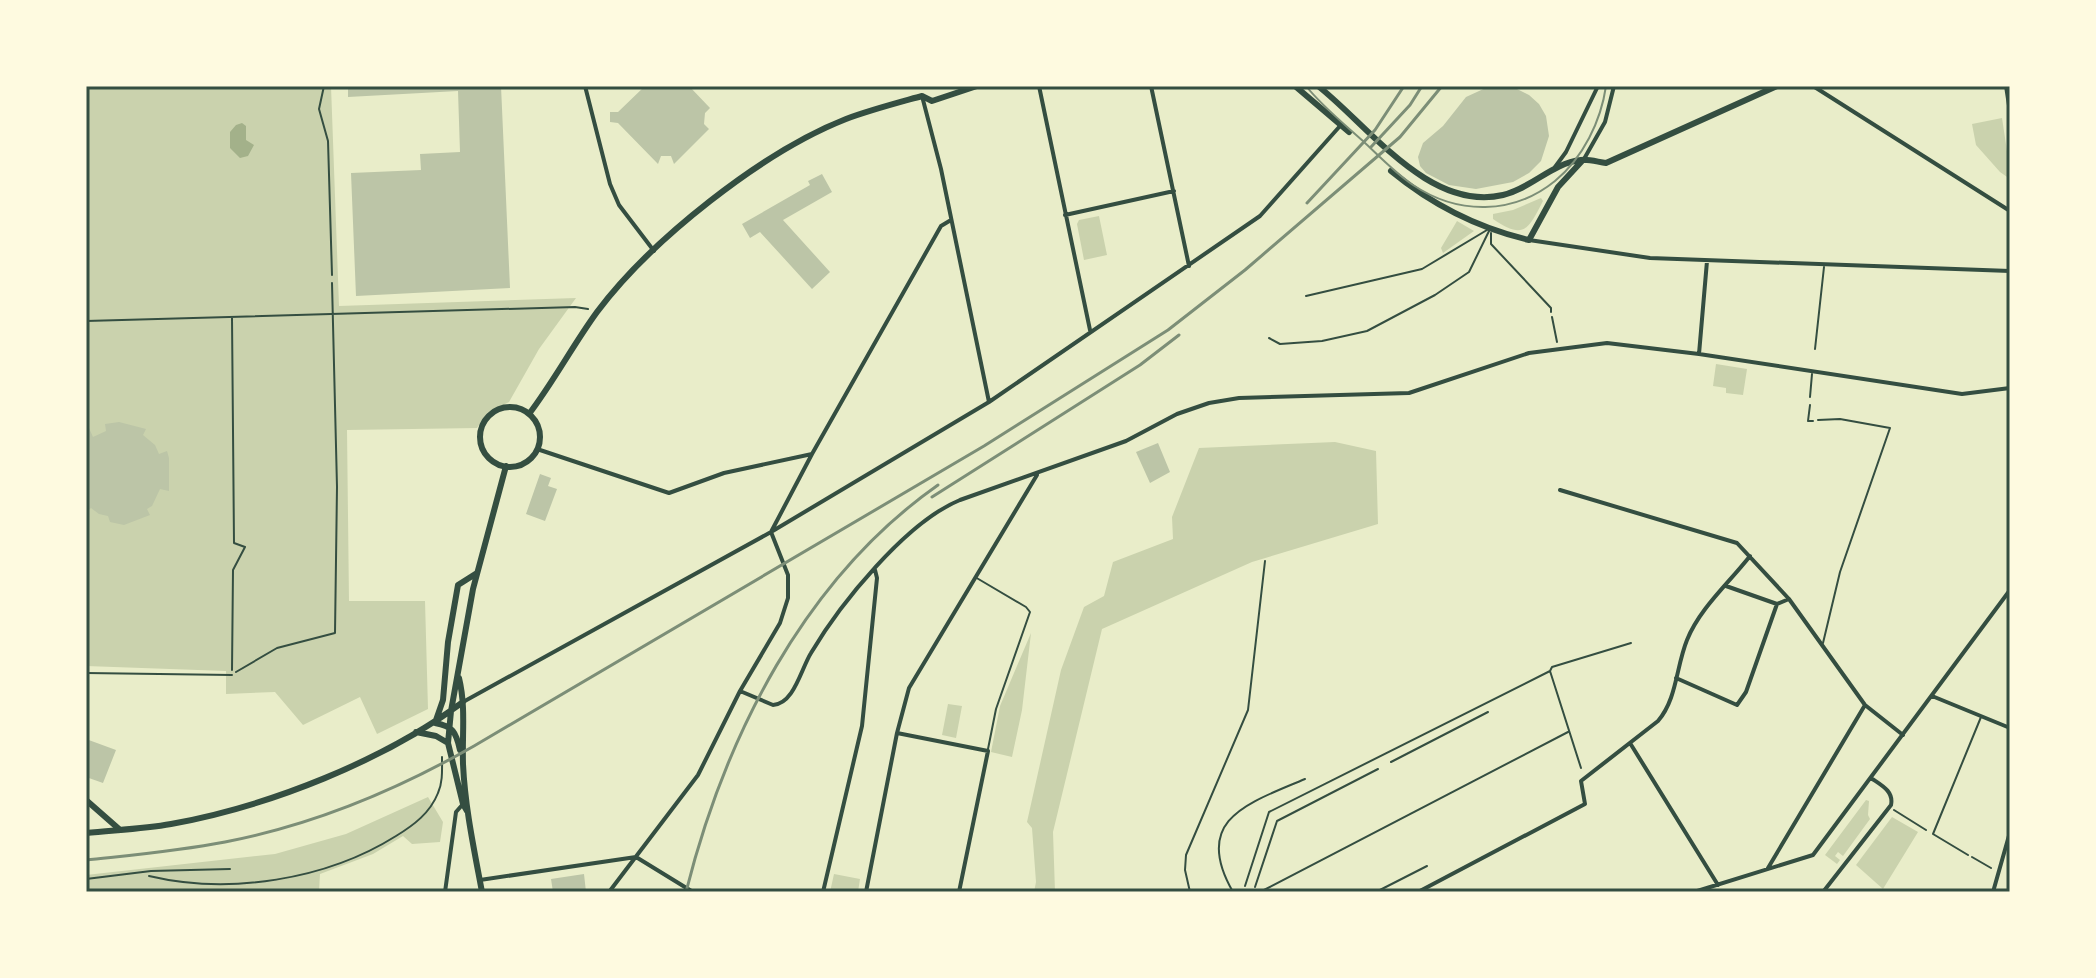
<svg xmlns="http://www.w3.org/2000/svg" width="2096" height="978" font-family="Barlow,sans-serif">
<style>
.green{fill:#cad2ad}
.water{fill:#a3b18a}
.building{fill:#bcc5a7}
.lines{fill:none;stroke-linecap:round;stroke-linejoin:round}
.path{stroke:#344e41;stroke-width:2}
.service{stroke:#344e41;stroke-width:2}
.minor{stroke:#344e41;stroke-width:4}
.tertiary{stroke:#344e41;stroke-width:6}
.secondary{stroke:#344e41;stroke-width:6}
.tram{stroke:#7c8e77;stroke-width:2}
.rail{stroke:#7c8e77;stroke-width:3}
.neatline{fill:none;stroke:#344e41;stroke-width:3}
</style>
<rect width="100%" height="100%" fill="#e9edc9"/>
<path class="green" d="M86 86H331L339 306 576 298 539 349 509 402 487 413 477 428 347 430 349 601H425L428 709 377 734 360 697 303 725 275 692 226 694V671L86 666Z
M2002 118 2010 171V179L2000 172 1976 145 1972 124Z
M1541 198 1543 201C1528 230 1524 240 1493 219V214L1513 210Z
M1099 216 1107 255 1084 260 1077 224 1079 220Z
M1457 221 1474 231 1443 253 1441 248Z
M1716 364 1747 369 1743 395 1726 393V388L1713 386Z
M1335 442 1376 451 1378 524 1252 562 1102 629 1053 832 1055 892H1034L1036 882 1032 828 1027 822 1061 670 1084 607 1104 596 1113 562 1173 539 1172 517 1199 448Z
M1031 633 1022 710 1012 757 991 752 1000 706Z
M948 704 962 706 956 738 942 735Z
M428 797 443 822 440 842 412 844 403 836 373 854 320 874 319 892H86V875L275 854 346 834Z
M1866 800 1869 801 1868 815 1870 819 1843 856 1838 852 1835 856 1840 860 1837 864 1825 855Z
M1892 817 1918 832 1883 889 1856 865Z
M834 874 860 879 858 892H830Z"/>
<path class="water" d="M242 123 246 126V140L254 145 248 156 240 158 230 148V132L236 125Z"/>
<path class="building" d="M348 86H501L510 288 356 296 351 173 421 170 420 154 460 152 458 91 348 97Z
M645 86H689L710 108 705 113 704 124 709 129 674 164 671 156H661L658 164 618 123 610 122V112H618Z
M1490 86 1513 87 1529 95 1539 104 1546 116 1549 136 1541 161 1529 173 1513 182 1476 189 1449 185 1426 173 1420 166 1418 157 1423 143 1443 126 1466 97Z
M822 174 832 192 783 220 830 272 812 289 760 232 750 238 742 224 810 185 808 181Z
M119 422 146 429 143 435 155 445 159 454 167 451 169 458V491L160 489 152 506 147 509 150 515 124 525 110 522 108 516 99 514 91 508 86 512V429L89 428 93 437 106 431 105 424Z
M1158 443 1170 472 1150 483 1136 452Z
M540 474 551 478 548 486 557 489 545 521 526 514Z
M86 739 116 750 103 783 86 777Z
M584 874 586 892H553L551 879Z"/>
<g class="lines">
<path class="path" d="M1552 317 1557 342
M86 321 575 307 588 309
M1810 405 1808 421H1813
M232 670 233 570 245 547 234 543 232 318
M236 672 277 648 335 633 337 487 332 283
M1391 762 1488 712
M1894 810 1926 830
M1972 857 1991 868
M149 876C229 895 326 880 396 836 414 825 430 813 438 793 443 782 442 769 442 757
M86 879 151 871 230 869
M1255 887 1277 821 1378 769
M1376 892 1427 866"/>
<path class="service" d="M324 86 319 109 328 141 332 275
M1491 233V244L1551 308V312
M1306 296 1422 269 1487 230
M1269 338 1280 344 1322 341 1367 331 1435 295 1469 272 1490 229
M1815 349 1824 267
M1810 397 1812 374
M1818 420 1840 419 1890 428 1840 572 1823 643
M975 577 1026 607 1030 612 996 709 988 749
M1550 671 1581 768
M86 673 232 675
M1968 855 1933 834 1981 717
M1245 886 1269 812 1550 671 1552 667 1631 643
M1190 892 1185 870 1186 855 1248 710 1265 561
M1233 892C1191 819 1249 803 1305 779
M1260 892 1568 732"/>
<path class="minor" d="M585 86 610 184 619 205 654 251
M1039 86 1090 330
M1151 86 1189 266
M1813 86 2010 211
M2006 86 2010 112
M922 96 941 169 989 402
M1584 159 1605 122 1614 86
M1555 167 1566 152 1598 86
M1065 215 1174 191
M1529 240 1650 258 2010 271
M1699 354 1707 261
M537 449 669 493 724 473 812 454
M1560 490 1737 543 1789 599 1865 705 1903 735
M1726 586 1777 604
M1676 678 1737 705 1746 692 1777 604 1789 599
M740 691 773 705C794 704 801 669 811 653 840 604 906 522 960 500L1126 441 1177 414 1209 403 1239 398 1409 393 1529 353 1607 343 1699 354 1962 394 2010 388
M1932 696 2010 728
M463 702 771 532 989 402 1260 216 1340 126
M897 733 988 751 959 892
M1630 743 1718 885
M636 857 693 892
M1768 868 1865 705
M480 880 636 857
M445 892 456 812 463 804
M609 892 698 775 740 691 780 623 788 598V575L771 532 812 454 941 226 951 220
M823 892 862 726 877 578 875 570
M866 892 897 733 909 688 1037 475
M1418 892 1585 804 1581 781 1658 721C1677 699 1676 667 1687 640 1700 608 1729 583 1750 556
M1694 892 1813 855 2010 590
M1823 892 1891 805C1894 791 1881 785 1871 778
M1993 892 2010 832"/>
<path class="tertiary" d="M86 800 119 829"/>
<path class="secondary" d="M1295 86 1349 132
M1318 86C1369 126 1429 212 1503 195 1532 188 1552 163 1581 160 1589 159 1598 162 1606 163L1777 86
M1391 171C1431 204 1478 228 1529 240L1558 187 1582 161
M480 437a30 30 0 1 1 60 0a30 30 0 1 1-60 0Z
M529 414C554 381 573 345 597 312 651 240 762 152 846 119 870 110 897 103 922 96L932 101 977 86
M459 678C466 707 462 734 463 764 465 807 474 849 482 892
M435 723 443 700 448 642 458 585 477 573
M435 723C453 726 456 732 460 750
M416 732 436 736 448 743
M467 811 463 804 448 743 451 711 473 589 506 466
M86 833C114 830 143 829 171 824 270 806 383 761 463 702"/>
<path class="tram" d="M1306 86C1322 106 1343 123 1363 141 1379 156 1395 173 1413 185 1458 215 1513 215 1555 181 1583 158 1601 121 1606 86"/>
<path class="rail" d="M1371 147 1410 105 1422 86
M1307 203 1375 130 1404 86
M932 497 1140 365 1179 335
M86 860C132 855 179 851 225 842 313 825 397 790 474 746L984 446 1168 330 1245 270 1400 137 1442 86
M686 892C725 737 804 579 938 485"/>
</g>
<rect width="2096" height="978" fill="none" stroke="#fefae0" stroke-width="176"/>
<rect x="88" y="88" width="1920" height="802" class="neatline"/>
</svg>
